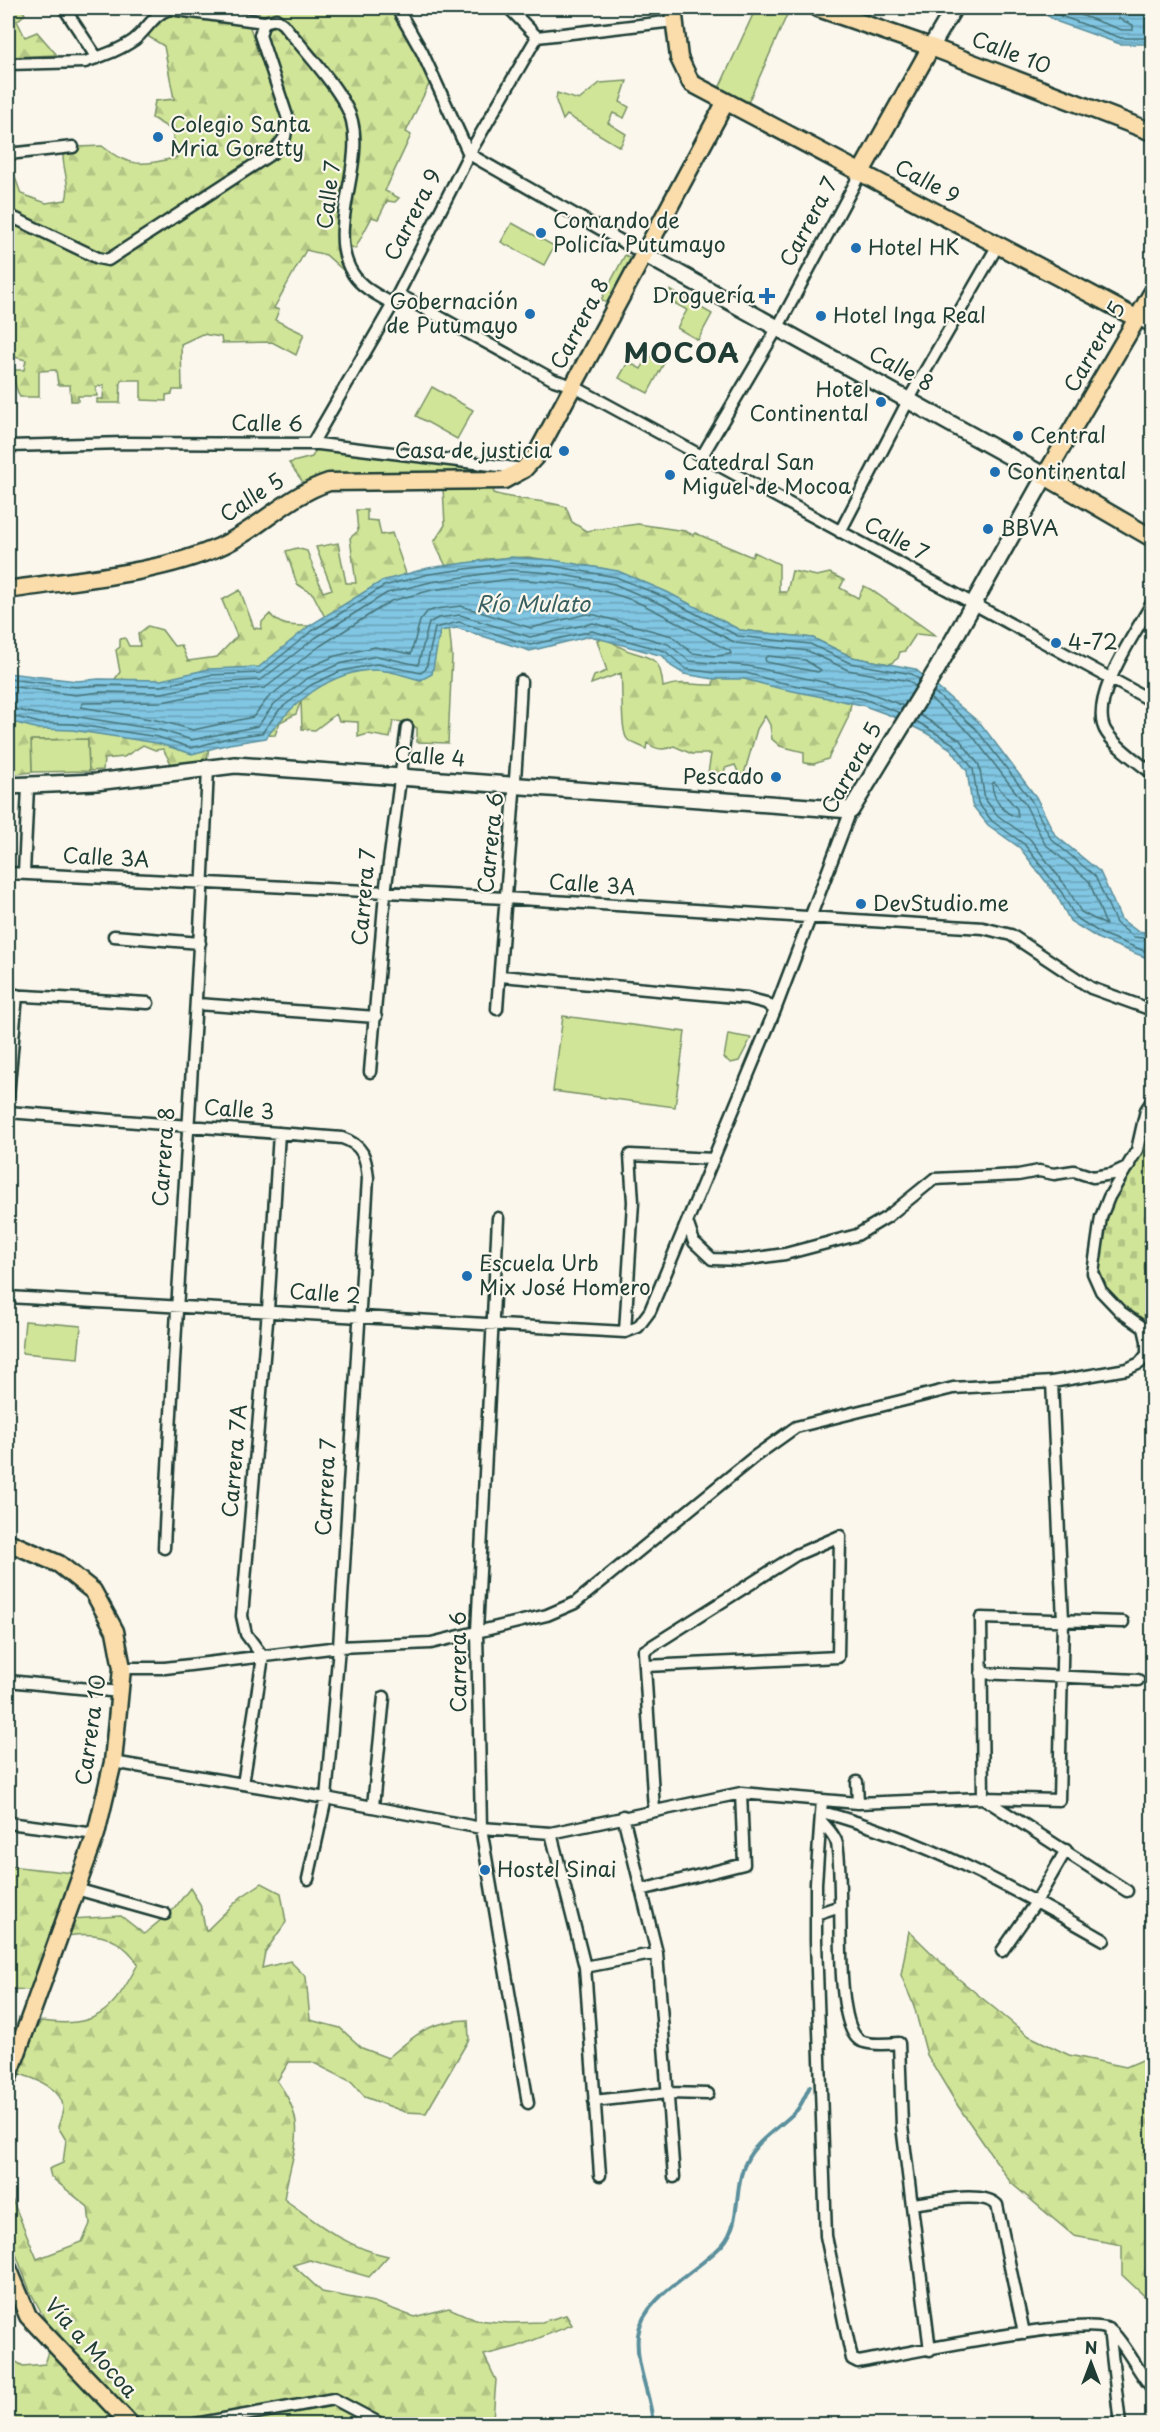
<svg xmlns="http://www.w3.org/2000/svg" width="1160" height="2432" font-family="'Playpen Sans',sans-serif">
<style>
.green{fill:#d1e599;stroke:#789166;stroke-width:1.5}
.forest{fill:url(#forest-firs);stroke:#789166;stroke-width:1.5}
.cemetery{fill:url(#cemetery-stones);stroke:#789166;stroke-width:1.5}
.water{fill:url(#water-rules);stroke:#5a8f9c;stroke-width:1.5}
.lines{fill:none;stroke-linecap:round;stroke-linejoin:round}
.shore{stroke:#46747a;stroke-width:1.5}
.stream{stroke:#5a8f9c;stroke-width:4}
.street-casing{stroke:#1f3d34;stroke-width:15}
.secondary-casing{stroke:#1f3d34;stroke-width:20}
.primary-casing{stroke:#1f3d34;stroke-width:21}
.street{stroke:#fbf7ec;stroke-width:10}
.secondary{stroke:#fbf7ec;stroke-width:15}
.primary{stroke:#faddab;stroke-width:16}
.poi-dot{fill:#1f6fb2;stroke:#fbf7ec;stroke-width:2}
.labels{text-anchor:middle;stroke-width:4.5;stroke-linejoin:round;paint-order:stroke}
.street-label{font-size:21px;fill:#1f3d34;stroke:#fbf7ec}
.poi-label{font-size:21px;fill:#1f3d34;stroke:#fbf7ec;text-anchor:start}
.water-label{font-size:22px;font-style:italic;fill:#385f60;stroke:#fbf7ec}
.district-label{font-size:27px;font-weight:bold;letter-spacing:1.5px;fill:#1f3d34;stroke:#fbf7ec}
</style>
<defs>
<pattern id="forest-firs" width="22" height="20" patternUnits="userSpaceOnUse" patternTransform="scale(1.5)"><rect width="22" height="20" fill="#d1e599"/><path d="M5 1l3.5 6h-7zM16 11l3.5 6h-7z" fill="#b3c584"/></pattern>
<pattern id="cemetery-stones" width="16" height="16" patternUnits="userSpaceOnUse" patternTransform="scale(1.5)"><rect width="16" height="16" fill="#d1e599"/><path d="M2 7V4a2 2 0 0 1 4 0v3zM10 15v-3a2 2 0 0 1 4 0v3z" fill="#b3c584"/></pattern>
<pattern id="water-rules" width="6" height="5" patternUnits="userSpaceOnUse" patternTransform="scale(1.5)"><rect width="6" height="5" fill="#81c6e2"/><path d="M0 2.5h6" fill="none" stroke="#69a2b8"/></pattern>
</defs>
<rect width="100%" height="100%" fill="#fbf7ec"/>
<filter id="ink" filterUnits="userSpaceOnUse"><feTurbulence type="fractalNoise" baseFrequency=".0167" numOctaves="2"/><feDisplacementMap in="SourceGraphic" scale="12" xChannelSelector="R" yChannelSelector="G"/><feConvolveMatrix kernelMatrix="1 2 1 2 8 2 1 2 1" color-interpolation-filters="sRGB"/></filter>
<g filter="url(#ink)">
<path class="green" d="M756 8H790L744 112 715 97Z
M627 81 620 102 629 107 624 118 613 113 608 123 626 134 620 147 567 115 563 120 556 101 557 93 579 100 600 83Z
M512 223 554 246 544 265 501 242Z
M625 255 633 259 608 304 601 300Z
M670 290 712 314 698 340 677 328 687 310 665 298Z
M649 355 664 363 648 393 619 378 628 362 641 369Z
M432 387 473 410 457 439 416 416Z
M319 444 524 469 504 480 308 489 289 463 312 457Z
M88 739 89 771 32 772 31 740Z
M563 1016 685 1032 675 1107 553 1091Z
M728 1034 751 1038 739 1061 731 1063 724 1058Z
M25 1321 81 1326 78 1358 22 1353Z"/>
<path class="forest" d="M8 8H21L25 14 17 21 25 37 37 32 57 55 8 57Z
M148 8H244L259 56 269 54 258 8H389L431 80 406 132 411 135 385 191 399 198 395 202 387 201 378 219 372 217 355 249 343 242V270L326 255 306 250 274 308 279 310 275 320 304 334 296 355 272 342 222 343 221 337 202 334 181 344 182 390H173L172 394 166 395V401L141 400V380H121L120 403H97V399H103L104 385 96 387 97 396H78V401H71L70 385H58L56 370 39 371V397H20C17 390 12 381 15 370H24L26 360 11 356 8 358V166H11L21 194 46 203 66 200C71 186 63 171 63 155L78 147 102 146C128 168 145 166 177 157L172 130 152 118 155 101 174 99 164 46 149 37Z
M495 485 493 493C518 501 542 499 566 507L572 522 586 531 638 524 685 531 693 535 695 533 752 557 754 552 779 564V592H787L792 571 817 576 830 573 844 580 840 588 858 598 864 586 870 589 936 636 916 634 905 651 900 652 898 658 890 664 852 657 813 638 740 630 683 601 606 569 528 557 486 559 465 565 446 566 434 542 445 525 443 488Z
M356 510H367V520L378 521 381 535 392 533 412 591 329 625 313 594 297 584 286 551 297 548 307 551 323 592 332 589 316 547 338 543 346 583H356L350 538 358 531Z
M240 590 254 628 261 629 262 622 270 614C280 627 293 626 309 626L311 639 228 705 113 682 120 672 116 650 120 647V639L125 638 129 646H140L138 634 148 626 162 630 174 646 181 645 188 661 217 657 237 636 222 600Z
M449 625 452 656 448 743 417 742V728L406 722 393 721 390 738 368 734 358 737V722L339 721 336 714 315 730 302 729 301 701 296 714 280 722 275 735 210 738 207 762 173 767 163 749 155 750 143 745 124 757 104 759 103 770 89 771 88 739 31 740 32 772 8 775V695L144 715Z
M606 638C614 643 623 650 632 652 657 659 661 662 663 687 684 680 692 686 713 685L715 669 854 689 848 718 828 759 814 764 804 763V752L780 746 772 739 770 725 765 716 757 729 744 774H739L735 765 725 768 724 774 708 773 711 754H692L674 746C664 751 656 750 647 743L646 749C640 745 633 744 628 740 620 734 623 687 621 673L591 684 594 676 607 671 597 640Z
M8 1866 74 1873 71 1893 55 1920 121 1916 144 1934 174 1909 190 1888 200 1904 206 1931 241 1897 262 1883 281 1893 286 1922 265 1952 262 1968 290 1961 306 1977 310 2020 340 2028 362 2048 388 2058C416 2034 429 2021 468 2020L469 2039 426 2113 405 2112 365 2097 352 2082 312 2062H289L277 2081C311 2127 292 2148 284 2199 317 2223 347 2248 388 2256L369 2277 310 2260 293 2265 322 2292 374 2302 414 2317 449 2308 476 2320 509 2323 542 2322 566 2315 572 2325 516 2347 484 2355 496 2380 493 2419 498 2424H187C172 2417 144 2426 125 2424 107 2423 109 2414 88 2421L87 2424H8V2357L23 2366 45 2364 54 2336 30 2291 8 2233V2190L37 2259 82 2242 90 2224 88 2207 51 2177 49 2169 63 2163 66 2140 58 2127C60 2121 62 2115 63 2109 64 2085 25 2075 8 2071V2060L26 2058 31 2038 41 2021C97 2029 113 2011 138 1964 118 1931 85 1930 51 1940L33 1990 8 1989Z
M909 1931 954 1975 1027 2035 1069 2055 1126 2067 1152 2056V2303L1122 2275V2245L1074 2236 1011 2183 958 2106 927 2055 914 2006 901 1975Z"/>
<path class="cemetery" d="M1152 1101V1326L1144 1328 1121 1312 1093 1273 1101 1217 1130 1165Z"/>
<path class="water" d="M1035 8H1112L1152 14V44H1120L1058 22Z
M510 557 553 560 618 571 667 592 740 630 813 638 852 657 915 669 981 724 1036 797 1055 835 1100 872 1121 919 1137 931 1152 933V960L1099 939 1070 921 1057 896 1020 848 988 825 972 805 967 771 951 749 928 734 892 716 862 705 778 688 744 679H714L684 674 671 666 663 656 590 636 530 651 457 628 440 631 432 674 421 680C408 677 390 670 376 670 330 670 291 704 266 738L229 744 192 754 157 743 72 730 39 729 8 721V673L77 681 99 679 161 680 209 669 259 667 309 626 382 581 428 568Z"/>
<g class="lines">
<path class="shore" d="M1047 8 1061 16 1121 38H1152
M1061 8 1122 30H1133V25L1119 19 1116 8
M510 579C548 580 597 587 632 600 666 614 697 635 730 651L731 654 716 656 692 653 672 636 595 615 586 614 531 628 461 606 436 609 427 612 420 621 411 654 375 647 335 656 301 671 268 698 253 717 193 730 161 721 81 707 83 703 162 702 212 692 265 688 320 646 391 601 432 590Z
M768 656 805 660 821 670 818 672 766 662 765 658Z
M8 679 76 687 99 685 161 686 210 675 260 673 312 631 384 586 429 574 510 563 552 566 616 577 664 597 738 636 810 644 850 663 912 674 920 680
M8 686 76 695 100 692 162 693 211 683 261 680 315 638 387 593 431 582 510 570 551 573 614 584 661 604 736 643 808 651 848 670 909 681 916 687
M934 692 976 729 1031 800 1051 839 1095 876 1116 923 1134 937 1152 939
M8 708 41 715 73 716 160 730 192 740 258 726 274 704 306 679 339 664 377 656 418 665 429 623 438 618 460 615 530 637 593 623 668 644 689 661 748 666 865 691 904 706
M8 715 40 723 72 724 158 737 192 748 228 738 262 733 280 709 311 685 341 671 377 664 421 673 426 669 435 628 459 622 530 645 592 631 665 651 686 669 715 673H746L779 682 864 699 900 713
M920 715 960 740 979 765 985 799 997 815 1030 839 1068 889 1081 912 1106 925 1089 881 1045 844 1025 804 971 734 930 698
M916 721 955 745 973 769 978 803 992 821 1024 844 1062 893 1075 917 1102 934 1152 954
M994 782 1017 809 1018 817C1003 814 993 799 992 784Z"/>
<path class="stream" d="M653 2424C651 2394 635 2367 638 2335 643 2296 698 2272 723 2244 742 2222 733 2187 746 2162 756 2140 781 2127 797 2110 802 2104 806 2094 810 2086"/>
<g class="street-casing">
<path id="street" d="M64 8 97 58
M397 8 422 52 469 154
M509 8 537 37
M537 37 674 21
M8 64 85 62C102 56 120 50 134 40 147 30 154 13 170 9L264 22
M8 154 73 147
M469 154 644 254
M8 215 98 258 108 260 274 152 285 137 288 119 260 35 264 22 276 19 283 24C302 48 345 93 352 121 364 169 325 232 353 274 362 288 379 296 393 304
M398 294 554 380 573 386 1152 701
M1138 319 1152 327
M312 444 393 304 469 154 537 37
M8 446 125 443 319 444 524 469
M702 456 778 327 861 172
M840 532 909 399 998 245
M1152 603C1137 631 1085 703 1107 733 1117 748 1138 762 1152 773
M8 873 505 898 983 928 1011 935 1091 988 1152 1010
M24 873 28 787
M114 936 200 943
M500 976 747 998 766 1003 775 1010
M8 995 148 1003
M197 1004 376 1017
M497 1009C505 899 516 791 521 681
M370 1072 385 893 407 727
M8 1096 17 995
M8 1112 342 1138C363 1145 366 1157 368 1178L339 1647 326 1798 308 1879
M498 1218 477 1631 481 1828 528 2103
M687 1222 694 1242 712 1259 742 1260 785 1254 857 1235 887 1217 934 1179 1018 1175 1039 1171 1054 1174 1074 1171 1093 1177 1112 1174 1129 1166
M8 1297 625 1332 638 1327 650 1311 775 1010 851 810
M625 1332 633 1202 630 1155 714 1159
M164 1548C176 1288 197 1029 208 768
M1123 1622 981 1618 983 1798 1127 1891
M646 1666 838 1657 840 1536 796 1555 644 1651 654 1810
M122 1668H165L339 1647 431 1643 547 1615 575 1603 754 1457 796 1427 953 1388 1052 1382 1127 1369 1140 1363 1147 1354V1341L1144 1328 1121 1312 1101 1291 1093 1273 1101 1217 1109 1197 1137 1150 1146 1110 1152 1101
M981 1673 1138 1680
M8 1681 120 1692
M113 1762 326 1798 481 1828 551 1833 741 1793 858 1803 983 1798 1059 1800 1063 1620 1052 1382
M857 1782 858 1803
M243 1784 263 1657 246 1634 242 1616 268 1310 279 1133
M822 1800 816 1883V1941L826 2236 852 2359 858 2362C897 2355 1083 2316 1108 2329 1121 2336 1140 2375 1152 2388
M373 1806 384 1697
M822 1812C926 1840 1011 1887 1104 1940
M623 1816 657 1953 674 2177
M821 1821C827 1828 835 1835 837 1844 845 1882 832 2017 858 2039 866 2046 889 2044 899 2043L902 2126 930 2350
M8 1823 96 1834
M551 1833 585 1967 600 2175
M76 1889 165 1914
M641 1890 744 1864 741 1793
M816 1914 840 1906
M1002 1951 1036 1902 1066 1850
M585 1967 657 1953
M594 2101 667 2093 708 2094
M912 2204C934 2202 982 2190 997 2205L1024 2333
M1109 2329 1120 2424
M195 2424 334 2399 381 2424"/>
</g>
<g class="secondary-casing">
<path id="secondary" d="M931 47 954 8
M8 786 96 782 235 765 851 810 937 669 1045 476 644 254"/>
</g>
<g class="primary-casing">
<path id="primary" d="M673 8 679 58 691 83 1138 319
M818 8 931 47 1152 132
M861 172 931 47
M1152 293 1045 476 1152 538
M8 590C76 579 155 575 219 547 258 530 288 495 329 482L504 480 524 469 535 457 725 103
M8 1542 59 1564 93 1591 115 1631 122 1668 113 1762 96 1834 8 2078
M8 2268 28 2316 130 2424"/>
</g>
<use href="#street" class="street"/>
<use href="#secondary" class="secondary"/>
<use href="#primary" class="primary"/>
</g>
</g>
<g class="poi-dot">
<circle cx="158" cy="137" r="6"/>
<circle cx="541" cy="233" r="6"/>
<circle cx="856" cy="248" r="6"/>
<path d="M764 287h6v6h6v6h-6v6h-6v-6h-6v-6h6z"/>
<circle cx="530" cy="314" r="6"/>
<circle cx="821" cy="316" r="6"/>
<circle cx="881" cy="402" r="6"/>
<circle cx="1018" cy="436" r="6"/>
<circle cx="564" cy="451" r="6"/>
<circle cx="995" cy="472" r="6"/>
<circle cx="670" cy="475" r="6"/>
<circle cx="988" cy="529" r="6"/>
<circle cx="1056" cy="643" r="6"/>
<circle cx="776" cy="777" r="6"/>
<circle cx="861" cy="904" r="6"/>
<circle cx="467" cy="1276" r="6"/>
<circle cx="485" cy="1870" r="6"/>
</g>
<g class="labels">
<g class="street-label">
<text transform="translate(1011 53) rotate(21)" y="7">Calle 10</text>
<text transform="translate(927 182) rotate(28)" y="7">Calle 9</text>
<text transform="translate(329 195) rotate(-83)" y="7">Calle 7</text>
<text transform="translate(413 215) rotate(-63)" y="7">Carrera 9</text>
<text transform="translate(809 222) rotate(-62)" y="7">Carrera 7</text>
<text transform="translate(580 324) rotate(-62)" y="7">Carrera 8</text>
<text transform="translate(1095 347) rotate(-60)" y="7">Carrera 5</text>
<text transform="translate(901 369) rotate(29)" y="7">Calle 8</text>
<text transform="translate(267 424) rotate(1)" y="7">Calle 6</text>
<text transform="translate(252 498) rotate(-33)" y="7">Calle 5</text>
<text transform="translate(896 539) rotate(28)" y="7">Calle 7</text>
<text transform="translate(430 757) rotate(4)" y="7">Calle 4</text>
<text transform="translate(852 768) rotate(-61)" y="7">Carrera 5</text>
<text transform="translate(491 843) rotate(-84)" y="7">Carrera 6</text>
<text transform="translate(106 858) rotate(3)" y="7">Calle 3A</text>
<text transform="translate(592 885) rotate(4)" y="7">Calle 3A</text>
<text transform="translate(364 897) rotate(-85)" y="7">Carrera 7</text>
<text transform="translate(239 1110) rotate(4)" y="7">Calle 3</text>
<text transform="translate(164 1157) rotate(-86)" y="7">Carrera 8</text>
<text transform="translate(325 1294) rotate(4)" y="7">Calle 2</text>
<text transform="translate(235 1461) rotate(-85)" y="7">Carrera 7A</text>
<text transform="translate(326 1487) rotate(-87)" y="7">Carrera 7</text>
<text transform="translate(459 1662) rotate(-90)" y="7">Carrera 6</text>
<text transform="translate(91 1730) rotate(-82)" y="7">Carrera 10</text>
<text transform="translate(91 2348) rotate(48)" y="7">Vía a Mocoa</text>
</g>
<g class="poi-label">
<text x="170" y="132">Colegio Santa<tspan x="170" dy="24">Mria Goretty</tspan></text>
<text x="553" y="228">Comando de<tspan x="553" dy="24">Policía Putumayo</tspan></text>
<text x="868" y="255">Hotel HK</text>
<text x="755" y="303" text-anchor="end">Droguería</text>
<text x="518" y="309" text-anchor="end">Gobernación<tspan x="518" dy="24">de Putumayo</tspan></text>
<text x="833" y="323">Hotel Inga Real</text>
<text x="869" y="397" text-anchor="end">Hotel<tspan x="869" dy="24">Continental</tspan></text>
<text x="1030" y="443">Central</text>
<text x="552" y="458" text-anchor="end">Casa de justicia</text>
<text x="682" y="470">Catedral San<tspan x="682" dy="24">Miguel de Mocoa</tspan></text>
<text x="1007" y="479">Continental</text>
<text x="1000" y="536">BBVA</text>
<text x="1068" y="650">4-72</text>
<text x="764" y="784" text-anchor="end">Pescado</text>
<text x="873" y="911">DevStudio.me</text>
<text x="479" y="1271">Escuela Urb<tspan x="479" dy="24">Mix José Homero</tspan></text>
<text x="497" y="1877">Hostel Sinai</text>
</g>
<g class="water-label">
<text x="533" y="612">Río Mulato</text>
</g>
<g class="district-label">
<text x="682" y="363">MOCOA</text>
</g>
</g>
<rect width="1160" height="2432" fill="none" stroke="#fbf7ec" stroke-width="30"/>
<rect x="15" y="15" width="1130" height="2402" fill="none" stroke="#1f3d34" stroke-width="2" filter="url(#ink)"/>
<g transform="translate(1091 2363)" stroke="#fbf7ec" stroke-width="4.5" paint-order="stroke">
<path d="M0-4.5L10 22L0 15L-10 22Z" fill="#1f3d34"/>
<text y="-9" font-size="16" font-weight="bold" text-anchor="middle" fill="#1f3d34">N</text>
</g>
</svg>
